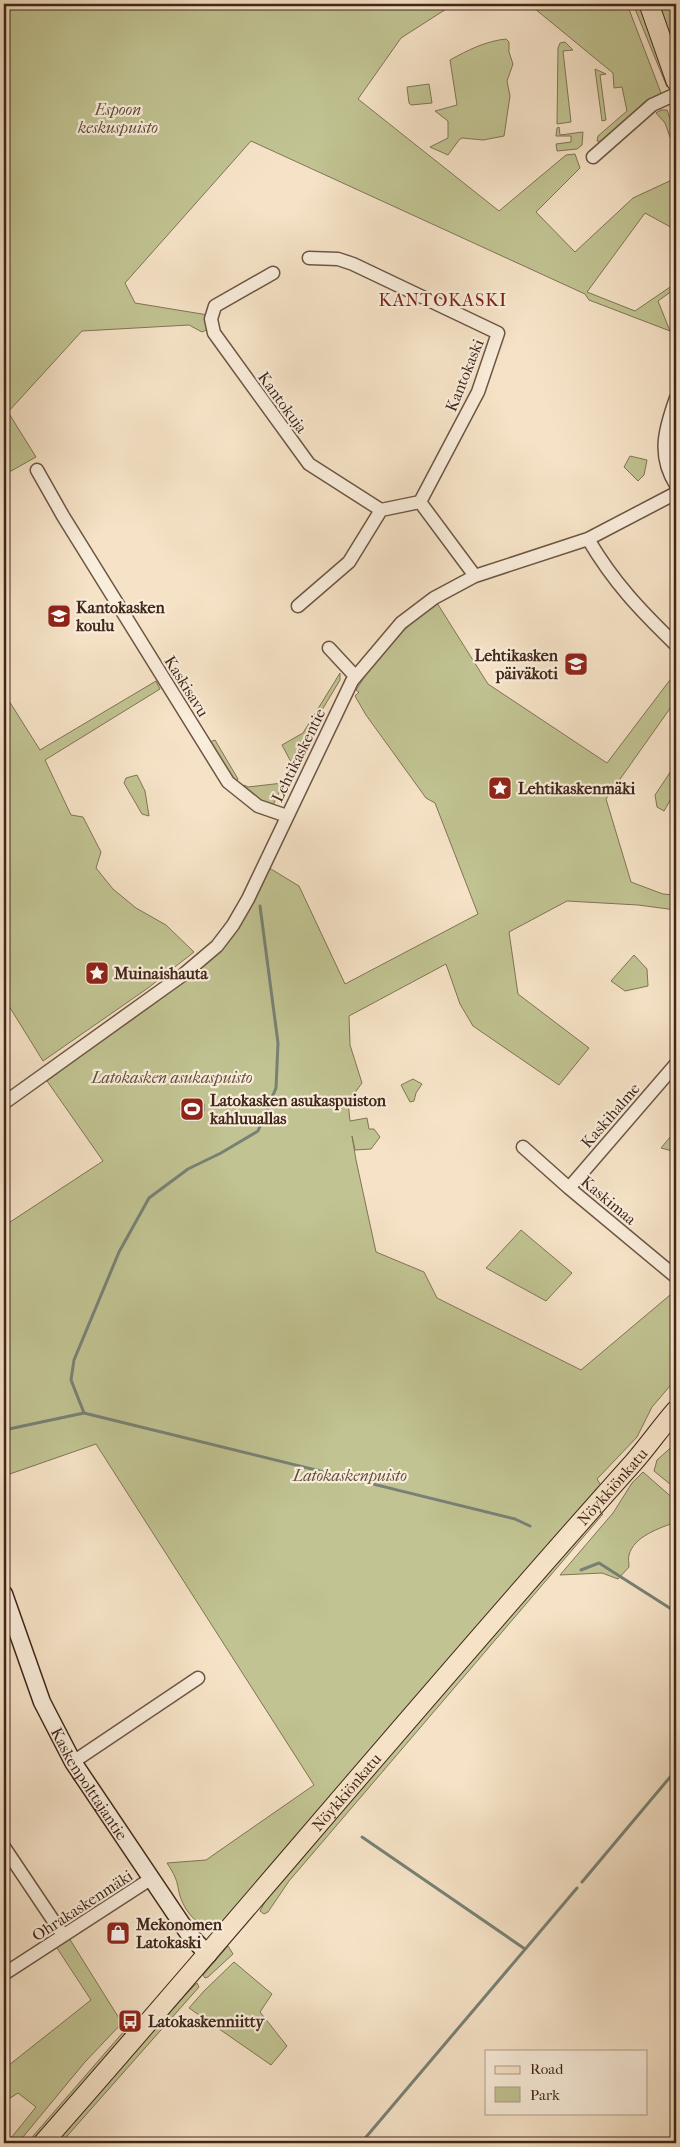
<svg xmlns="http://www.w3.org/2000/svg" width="680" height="2147" font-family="'IM FELL French Canon',serif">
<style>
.green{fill:#c1c392;stroke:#817456}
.water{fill:#9dbeb1;stroke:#788175}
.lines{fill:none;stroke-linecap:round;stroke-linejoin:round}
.stream{stroke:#788175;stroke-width:3}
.street-casing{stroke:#6e5545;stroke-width:15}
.secondary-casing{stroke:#41261a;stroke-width:19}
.primary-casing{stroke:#41261a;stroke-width:21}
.street{stroke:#f9eddb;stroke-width:12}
.secondary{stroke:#f9eddb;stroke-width:16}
.primary{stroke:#f6e3c7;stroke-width:19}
.labels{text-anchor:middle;stroke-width:4.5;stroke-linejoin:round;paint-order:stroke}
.park-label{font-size:16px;font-style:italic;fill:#614d38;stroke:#f9eddb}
.street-label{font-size:16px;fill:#41261a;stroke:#f9eddb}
.poi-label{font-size:16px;font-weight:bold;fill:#41261a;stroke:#f9eddb;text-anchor:start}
.neighbourhood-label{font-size:18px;letter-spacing:1px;fill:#7a1f14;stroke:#f9eddb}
</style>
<rect width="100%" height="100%" fill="#f6e3c7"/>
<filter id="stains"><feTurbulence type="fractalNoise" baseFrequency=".004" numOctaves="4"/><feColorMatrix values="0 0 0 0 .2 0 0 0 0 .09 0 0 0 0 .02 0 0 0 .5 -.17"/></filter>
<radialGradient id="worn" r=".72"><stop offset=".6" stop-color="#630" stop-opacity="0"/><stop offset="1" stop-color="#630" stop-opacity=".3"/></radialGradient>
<path class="green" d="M4 4H454L401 38 358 99 499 211 566 155 575 154 580 168 536 212 575 252 633 198 676 178V230L645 213 587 292 635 311 676 283V288L658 301 670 331 589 300 585 294 251 141 125 283 135 303 208 315 209 329 202 332 189 325 82 331 8 412 36 457 11 471 4 469Z
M529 4H627L661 93 604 142 597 141 598 136 627 111 622 87 614 88 613 73Z
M633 4H643L668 86 667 87Z
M657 4H676V56Z
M506 39 509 42V52L513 64 507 81 510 96 504 136 483 140 462 138 459 140 448 155 430 147 448 138V121L435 111 457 105 450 60C468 50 486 41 506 39Z
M565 42 573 50 563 51 571 122 557 124 558 48 560 43Z
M595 69 606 74 600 75 606 120 602 121Z
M429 84 432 103 411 105 409 103 407 87Z
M661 110H667L676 135V154L665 123 656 113Z
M559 127 560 135 583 132 582 145 577 149 557 151 556 144 571 142V136H556L557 128Z
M630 456 647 460 644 475 638 481 624 467Z
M437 603 488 684 607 763 676 672V700L606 799 631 882 663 894 676 895V910L638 905 567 901 509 932 518 994 589 1048 559 1085 473 1026 460 1004 446 964 349 1016 350 1045 362 1083 348 1102 350 1121 367 1118 369 1129H374L380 1137 371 1149 355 1150 352 1136 356 1160 376 1252 424 1272 437 1298 581 1370 676 1290V1379L652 1407 637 1437 597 1479 602 1487 224 1923C202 1933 187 1916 180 1896 178 1890 178 1883 175 1877 173 1872 170 1868 167 1863L206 1860 314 1785 96 1444 4 1476V1226L103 1161 47 1081 58 1073 63 1066 196 972 266 866 299 886 345 984 478 914 435 803 426 798 366 715 355 696 359 692 356 690C377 656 404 626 437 603Z
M340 673V680L310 730 272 807 264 804 241 789 244 785 248 787 283 783 291 762 282 745 303 733Z
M156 681 160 689 45 760 71 815 83 817 101 852 96 868 113 889 136 908 166 925 194 952 148 988 43 1061 4 998V693L40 750Z
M215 740 238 779 236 782 210 742Z
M676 770V790L664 811 657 807 655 795 671 771Z
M137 775 145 791 149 816 142 814 124 783 126 778Z
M634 955 647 969 648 986 625 991 611 981Z
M413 1079 422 1084 416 1093 414 1101 410 1102 401 1085Z
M676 1130V1152L661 1148Z
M521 1230 572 1273 546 1301 486 1268Z
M676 1443V1489L654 1471 657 1460Z
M643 1472 676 1501V1522C660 1528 634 1536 629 1555 628 1558 629 1563 629 1567L618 1579 602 1573 560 1575 613 1513 632 1483Z
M596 1514H603L289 1881 268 1912 264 1914 260 1911 272 1889Z
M69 1938 122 2023 85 2062 18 2143H7L36 2107 18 2093 4 2102V2069L91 2000 55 1945Z
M228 1946 233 1954 208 1977 205 1978 203 1975Z
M234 1962 272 1994 260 2012 287 2046 271 2065 189 2008 204 1991Z
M197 1983 199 1987 61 2143H51L141 2040Z
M125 2030 126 2031 115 2050 34 2143H27Z"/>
<path class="water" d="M193 1100 202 1102 204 1104V1111L194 1117 184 1115 180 1109 181 1105Z"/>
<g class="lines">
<path class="stream" d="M84 1413 71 1380 74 1360 119 1252 149 1198 188 1169 221 1153 258 1131 276 1088 278 1043 260 906
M4 1430 84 1413 515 1519 530 1526
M581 1570 599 1563 676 1612
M362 1837 525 1949
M582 1882 676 1770
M361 2143 577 1888"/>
<g class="street-casing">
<path id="street" d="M593 157 652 105 676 94
M309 258 338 259 353 264 498 333 478 392 420 502 475 576
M273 273 215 306 211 319 214 333 309 464 381 510 420 502
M676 398C665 429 657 455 676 485
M37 470 63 516 228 782 258 806 287 816
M588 539C614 583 640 610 676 645
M298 606 349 562 381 510
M329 648 355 676
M4 1103 184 974 217 946 233 925 248 899 352 681 401 623 434 598 475 576 588 539 676 493
M523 1147 569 1188 676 1277
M569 1188 676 1064
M73 1762 198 1678
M4 1847 63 1935
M4 1974 152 1878"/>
</g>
<g class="secondary-casing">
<g id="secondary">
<path id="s1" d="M4 1594 42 1702 73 1762 188 1933 208 1955"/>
</g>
</g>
<g class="primary-casing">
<g id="primary">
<path d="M649 4 676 81"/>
<path id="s2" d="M43 2143C241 1918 433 1686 633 1463 648 1446 661 1427 676 1410"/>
</g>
</g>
<use href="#street" class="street"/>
<use href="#secondary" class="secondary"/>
<use href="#primary" class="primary"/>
</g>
<defs>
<g id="school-square" transform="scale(1.25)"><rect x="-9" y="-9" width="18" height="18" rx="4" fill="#8f2418" stroke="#f9eddb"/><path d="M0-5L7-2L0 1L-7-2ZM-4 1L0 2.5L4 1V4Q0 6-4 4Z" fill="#fff"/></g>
<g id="sight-square" transform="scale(1.25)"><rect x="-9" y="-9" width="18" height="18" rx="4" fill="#8f2418" stroke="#f9eddb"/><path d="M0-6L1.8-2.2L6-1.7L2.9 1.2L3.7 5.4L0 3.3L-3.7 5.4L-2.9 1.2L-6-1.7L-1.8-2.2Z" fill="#fff"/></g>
<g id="stadium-square" transform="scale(1.25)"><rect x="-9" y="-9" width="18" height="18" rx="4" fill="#8f2418" stroke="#f9eddb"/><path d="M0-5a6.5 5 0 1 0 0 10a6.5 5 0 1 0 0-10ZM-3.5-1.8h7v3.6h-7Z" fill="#fff"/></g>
<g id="shop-square" transform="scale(1.25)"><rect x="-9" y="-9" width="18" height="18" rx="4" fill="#8f2418" stroke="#f9eddb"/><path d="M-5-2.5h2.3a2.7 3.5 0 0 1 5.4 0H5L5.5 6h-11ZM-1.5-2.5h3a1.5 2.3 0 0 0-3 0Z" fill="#fff"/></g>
<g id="bus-square" transform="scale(1.25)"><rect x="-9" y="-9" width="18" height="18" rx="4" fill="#8f2418" stroke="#f9eddb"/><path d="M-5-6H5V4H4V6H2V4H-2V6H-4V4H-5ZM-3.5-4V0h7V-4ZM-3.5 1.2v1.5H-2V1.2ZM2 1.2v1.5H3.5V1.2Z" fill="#fff"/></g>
</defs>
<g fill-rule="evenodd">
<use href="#school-square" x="59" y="616"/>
<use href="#school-square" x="576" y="664"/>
<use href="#sight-square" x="500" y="788"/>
<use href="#sight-square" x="97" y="973"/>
<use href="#stadium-square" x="192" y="1109"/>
<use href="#shop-square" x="118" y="1933"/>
<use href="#bus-square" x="130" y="2021"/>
</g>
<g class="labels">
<g class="park-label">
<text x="118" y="115">Espoon<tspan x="118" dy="18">keskuspuisto</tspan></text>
<text x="172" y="1083">Latokasken asukaspuisto</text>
<text x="350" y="1481">Latokaskenpuisto</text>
</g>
<g class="street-label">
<text transform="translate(464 375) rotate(-68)" y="6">Kantokaski</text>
<text transform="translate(283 402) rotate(54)" y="6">Kantokuja</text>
<text transform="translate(187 686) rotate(58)" y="6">Kaskisavu</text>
<text transform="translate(298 755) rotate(-64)" y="6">Lehtikaskentie</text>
<text transform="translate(610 1115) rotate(-49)" y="6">Kaskihalme</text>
<text transform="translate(609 1200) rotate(40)" y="6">Kaskimaa</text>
<text dy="6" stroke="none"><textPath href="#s2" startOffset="869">Nöykkiönkatu</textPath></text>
<text dy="6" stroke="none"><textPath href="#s1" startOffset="209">Kaskenpolttajantie</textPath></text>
<text dy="6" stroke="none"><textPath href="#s2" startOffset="464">Nöykkiönkatu</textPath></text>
<text transform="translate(82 1905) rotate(-33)" y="6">Ohrakaskenmäki</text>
</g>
<g class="poi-label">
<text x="76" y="613">Kantokasken<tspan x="76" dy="18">koulu</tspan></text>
<text x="558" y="661" text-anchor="end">Lehtikasken<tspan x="558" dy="18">päiväkoti</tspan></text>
<text x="518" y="794">Lehtikaskenmäki</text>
<text x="114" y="979">Muinaishauta</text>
<text x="210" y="1106">Latokasken asukaspuiston<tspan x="210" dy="18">kahluuallas</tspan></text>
<text x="136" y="1930">Mekonomen<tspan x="136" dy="18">Latokaski</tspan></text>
<text x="148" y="2027">Latokaskenniitty</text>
</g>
<g class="neighbourhood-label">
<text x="443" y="306">KANTOKASKI</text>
</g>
</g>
<rect width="680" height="2147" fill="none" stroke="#f6e3c7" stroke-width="20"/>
<rect x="5" y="5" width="670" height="2137" fill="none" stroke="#41261a" stroke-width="2.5"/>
<rect x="10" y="10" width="660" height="2127" fill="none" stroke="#41261a"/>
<rect x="485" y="2050" width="162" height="65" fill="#f9eddb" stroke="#af9d8e"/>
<rect x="495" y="2066" width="25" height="8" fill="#f6e3c7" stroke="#af9d8e"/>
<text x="530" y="2074" font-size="15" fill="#41261a">Road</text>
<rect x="495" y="2087" width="25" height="15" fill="#c1c392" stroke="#af9d8e"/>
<text x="530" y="2100" font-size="15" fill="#41261a">Park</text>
<rect width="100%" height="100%" filter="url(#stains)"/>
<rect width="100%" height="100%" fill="url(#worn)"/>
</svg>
